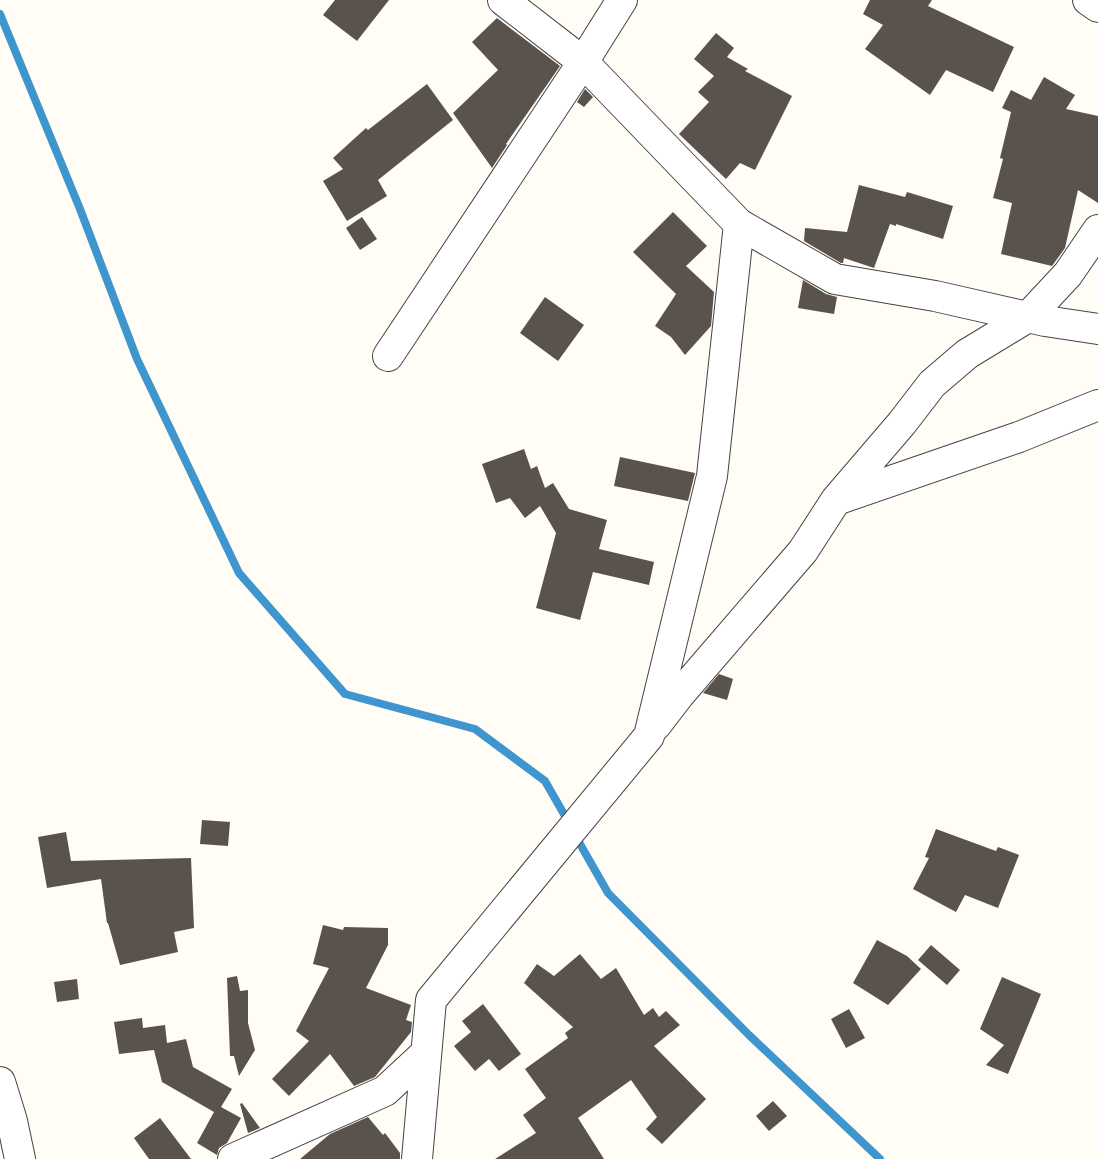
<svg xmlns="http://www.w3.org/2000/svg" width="1098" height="1159" font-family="Lora,serif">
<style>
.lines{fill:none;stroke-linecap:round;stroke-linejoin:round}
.stream{stroke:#3f96cf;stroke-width:8}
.building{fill:#5a524d}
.street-casing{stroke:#444;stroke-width:32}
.street{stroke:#fff;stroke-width:30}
</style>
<rect width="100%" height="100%" fill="#fffdf5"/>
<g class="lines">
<path class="stream" d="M0 14 80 209 137 359 239 573 345 694 475 729 545 781 569 823
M576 837 608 893 749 1035 880 1159"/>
</g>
<path class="building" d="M335 0H389L357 41 323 15Z
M870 0H932L928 6 1014 47 993 92 946 70 930 95 865 49 883 25 863 14Z
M497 18 560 66 506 144 507 145 492 168 453 113 498 70 472 42Z
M716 33 734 48 727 57 748 69 745 71 792 96 755 170 740 163 726 179 679 134 709 102 698 92 714 76 694 59Z
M1044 77 1075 95 1066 109 1098 116V203L1078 190 1065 248 1052 266 1001 254 1012 203 993 198 1003 159 1000 158 1011 112 1002 108 1011 90 1031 100Z
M427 84 453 120 378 180 387 196 347 221 323 181 343 169 333 158 366 128 368 130Z
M585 89 593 97 584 107 577 102Z
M859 185 905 197 907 192 953 206 943 239 896 224V226L890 224 874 268 844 258 843 263H841L804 241 805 228 847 232Z
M673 212 707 246 686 266 714 292 711 326 685 355 671 337 655 326 676 294 633 252Z
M362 217 377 239 360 250 346 228Z
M803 280 826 294 837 297 834 314 798 308Z
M545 297 584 325 558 361 520 333Z
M524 449 531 469 537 466 545 488 553 483 569 509 607 520 599 549 654 562 649 585 593 572 580 620 536 608 556 533 540 506 525 518 510 498 496 503 482 464Z
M620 457 695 473 688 501 614 486Z
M719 674 733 679 727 700 703 693Z
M202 820 230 822 228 846 200 844Z
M936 829 996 851 998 847 1019 855 998 908 965 895 956 912 913 889 929 858 925 857Z
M66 832 71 861 191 858 194 928 174 932 178 952 120 965 108 923H107L101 879 47 888 38 837Z
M323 925 343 930 344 927 388 928V945L366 988 411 1005 406 1020 412 1022 411 1032 375 1077 354 1086 330 1054 289 1096 272 1079 309 1041 296 1031 329 968 313 964Z
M877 940 907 956 921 969 888 1005 853 983Z
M931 945 960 970 947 985 918 960Z
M580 954 601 979 616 968 644 1015 653 1008 659 1017 666 1011 680 1025 654 1046 706 1099 662 1144 646 1129 657 1117 631 1080 578 1118 604 1159H495L536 1133 523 1115 546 1098 525 1069 568 1038 565 1033 573 1027 524 983 537 964 554 976Z
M237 976 240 991 248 990V1023L255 1050 239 1076 234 1056H230L227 978Z
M1002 977 1041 994 1008 1074 986 1065 1004 1045 980 1029Z
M77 979 79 999 57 1002 54 982Z
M483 1004 521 1054 499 1071 489 1059 475 1071 454 1046 471 1032 462 1021Z
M849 1009 865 1038 846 1048 831 1019Z
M142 1018 143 1028 165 1025 167 1043 186 1039 193 1067 232 1089 221 1107 241 1118 227 1143 219 1148 217 1155 197 1143 214 1112 162 1082 154 1050 119 1054 114 1022Z
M773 1101 787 1116 769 1131 756 1116Z
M242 1103 260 1128 248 1133 240 1104Z
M368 1117 383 1135 385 1133 400 1153V1159H300L330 1134Z
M160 1118 191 1159H149L134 1138Z"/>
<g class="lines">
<g class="street-casing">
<path id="street" d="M1088 0 1098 7
M739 224 835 279 935 296 1045 321 1098 329
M388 356 583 62 503 0
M836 500 902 423 932 384 967 354 1028 317 1068 274 1098 230
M656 725 679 695 803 551 836 500 1019 437 1098 405
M0 1082 12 1121 20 1159
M233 1159 385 1091 426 1053
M417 1159 431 1000 649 736 712 476 739 224 583 62 622 0"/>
</g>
<use href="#street" class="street"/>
</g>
</svg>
